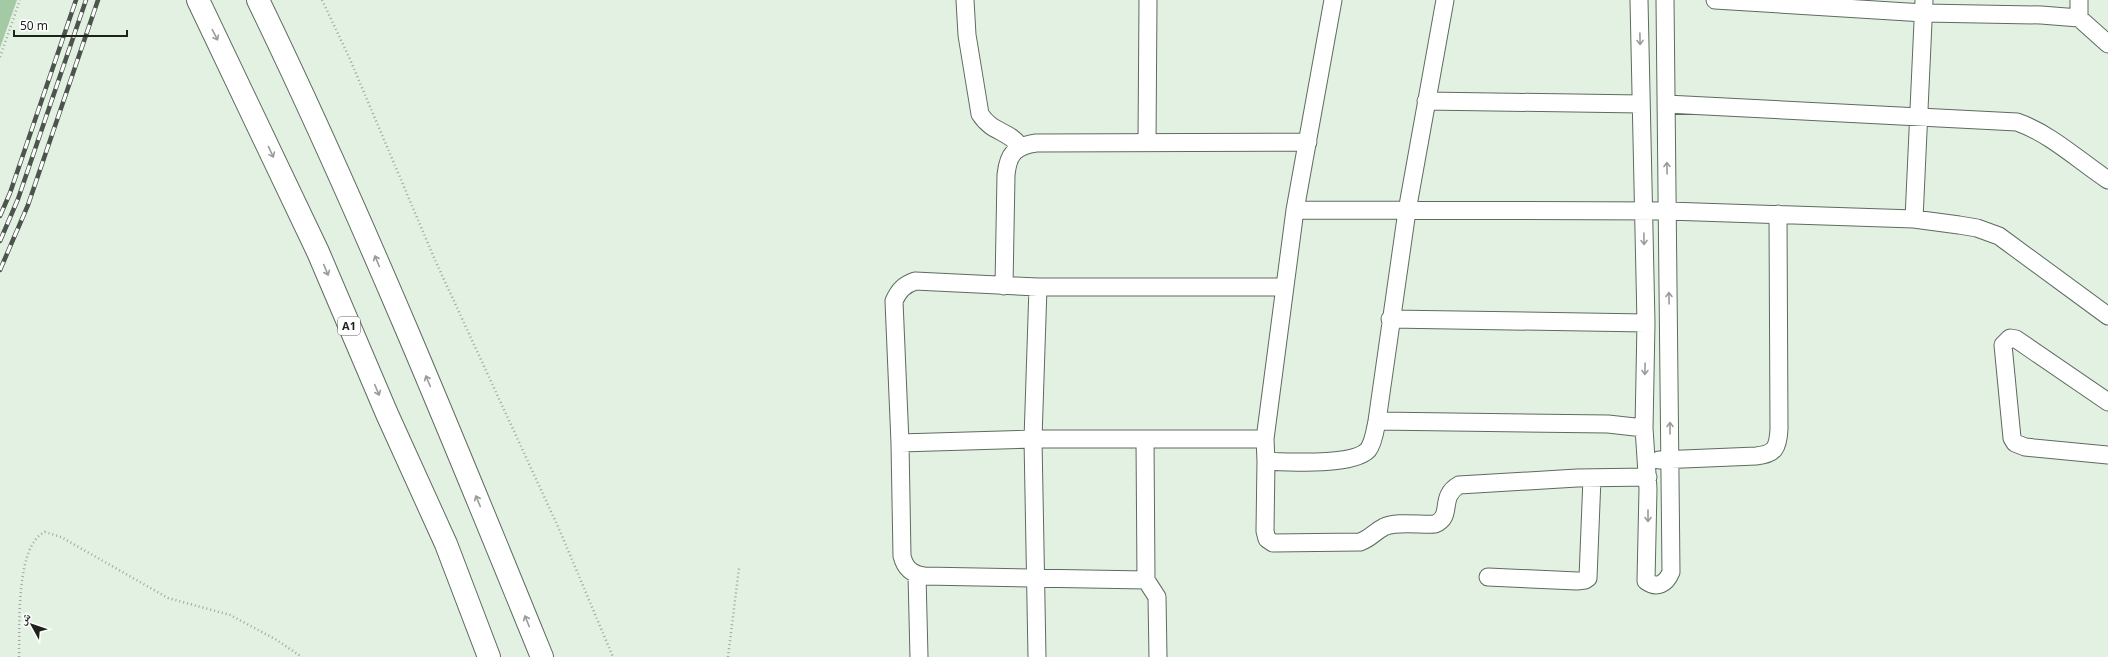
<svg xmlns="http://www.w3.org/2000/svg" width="2108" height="657" font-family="'Noto Sans','Noto Naskh Arabic',sans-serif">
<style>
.green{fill:#a4caa5}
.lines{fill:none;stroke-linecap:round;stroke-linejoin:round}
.street-casing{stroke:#5e6b5f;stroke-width:19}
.highway-casing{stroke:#5e6b5f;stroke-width:24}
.path{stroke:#9da89d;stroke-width:2.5;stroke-dasharray:1 3;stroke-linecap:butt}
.street{stroke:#fff;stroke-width:17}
.highway{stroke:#fff;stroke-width:22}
.rail-casing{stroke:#4d544d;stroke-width:4.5}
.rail{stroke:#fff;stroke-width:3;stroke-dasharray:9;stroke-linecap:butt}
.oneway{stroke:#999c99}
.labels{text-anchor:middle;stroke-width:3.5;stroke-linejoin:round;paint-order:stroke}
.shield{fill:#fff;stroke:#616461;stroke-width:1}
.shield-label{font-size:11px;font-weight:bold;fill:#1d221d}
</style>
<rect width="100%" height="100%" fill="#e2f1e2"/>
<path class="green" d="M0 0H17L0 48Z"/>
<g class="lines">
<g class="street-casing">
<path id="street" d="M965 0 967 35 980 114C992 133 1008 130 1020 146
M1333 0 1295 210 1265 439 1266 461C1288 462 1353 466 1368 450 1374 442 1375 430 1377 421L1407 211 1445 0
M1639 0 1646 323 1644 428 1648 489 1646 581C1657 589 1666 584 1671 572L1665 0
M1715 0 1924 13 2041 15 2079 18 2108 44
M2079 18V0
M1426 101 1641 104
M1666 104 2017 122C2051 134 2078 160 2108 180
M1147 142 1148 0
M1295 210 1668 211 1914 219 1959 225 1977 228 1999 236 2108 316
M1914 219 1924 0
M1004 286 1006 175C1008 154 1015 146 1036 143L1308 142
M1390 319 1646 323
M2108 402 2016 339 2010 338 2003 345 2012 438 2015 443 2025 447 2108 455
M1377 421 1608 424 1644 428
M1145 439 1146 580 1157 597 1158 657
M900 443 1033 439H1265
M1659 460 1756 456C1775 454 1778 448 1779 429L1778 214
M1266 461 1265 531 1267 539 1273 543 1360 542C1371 538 1374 532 1384 527 1395 521 1422 525 1435 524 1454 516 1438 497 1459 485L1577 478 1648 477
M917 575 919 657
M1488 577 1577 581 1585 580 1588 578 1592 478
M1146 580 924 576C911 574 905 568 902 556L900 443 894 301C899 290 904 285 915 281L1038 287H1283
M1037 657 1033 439 1038 287"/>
</g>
<g class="highway-casing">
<path id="highway" d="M198 0 318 252 387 414 446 544 489 657
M258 0C362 215 452 436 542 657"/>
</g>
<path class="path" d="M322 0 349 57 435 260 560 531 613 657
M0 57 20 0
M19 657C20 628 15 545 45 532L61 537 168 598 230 615 275 639 302 657
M728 657 739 568"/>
<use href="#street" class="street"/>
<use href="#highway" class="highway"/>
<g class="rail-casing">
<path id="rail" d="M0 216 10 193 76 0
M0 241 18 199 86 0
M0 270 28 205 98 0"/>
</g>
<use href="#rail" class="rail"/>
</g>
<defs><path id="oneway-shaft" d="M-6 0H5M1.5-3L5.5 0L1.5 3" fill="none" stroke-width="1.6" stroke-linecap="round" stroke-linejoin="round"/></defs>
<g class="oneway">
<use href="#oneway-shaft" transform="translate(215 35) rotate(63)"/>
<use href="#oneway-shaft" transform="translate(1640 39) rotate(89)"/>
<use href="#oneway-shaft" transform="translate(271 152) rotate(65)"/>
<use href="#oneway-shaft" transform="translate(1667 168) rotate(-91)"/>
<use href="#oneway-shaft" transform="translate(1644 239) rotate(89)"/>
<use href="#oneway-shaft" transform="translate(377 261) rotate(-113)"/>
<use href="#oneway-shaft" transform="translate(326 270) rotate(67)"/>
<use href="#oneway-shaft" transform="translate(1669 298) rotate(-91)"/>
<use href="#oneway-shaft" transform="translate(1645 369) rotate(91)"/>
<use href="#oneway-shaft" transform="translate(428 381) rotate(-113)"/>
<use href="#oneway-shaft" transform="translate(377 390) rotate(67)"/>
<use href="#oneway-shaft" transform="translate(1670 428) rotate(-90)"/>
<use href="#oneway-shaft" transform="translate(478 501) rotate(-112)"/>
<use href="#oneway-shaft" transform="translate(1648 516) rotate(90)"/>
<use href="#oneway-shaft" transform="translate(527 621) rotate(-112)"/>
</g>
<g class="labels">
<rect class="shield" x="338" y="317" width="22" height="18" rx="3"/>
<g class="shield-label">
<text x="349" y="330">A1</text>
</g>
</g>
<g transform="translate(32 625) rotate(310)" stroke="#ffffff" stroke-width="3" paint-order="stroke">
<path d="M0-3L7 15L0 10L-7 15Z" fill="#1d221d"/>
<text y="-6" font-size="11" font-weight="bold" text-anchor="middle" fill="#1d221d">ش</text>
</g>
<path d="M14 30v6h113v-6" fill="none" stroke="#1d221d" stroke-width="2"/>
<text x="20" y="30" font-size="12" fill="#1d221d" stroke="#ffffff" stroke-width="3" paint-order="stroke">50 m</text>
</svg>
